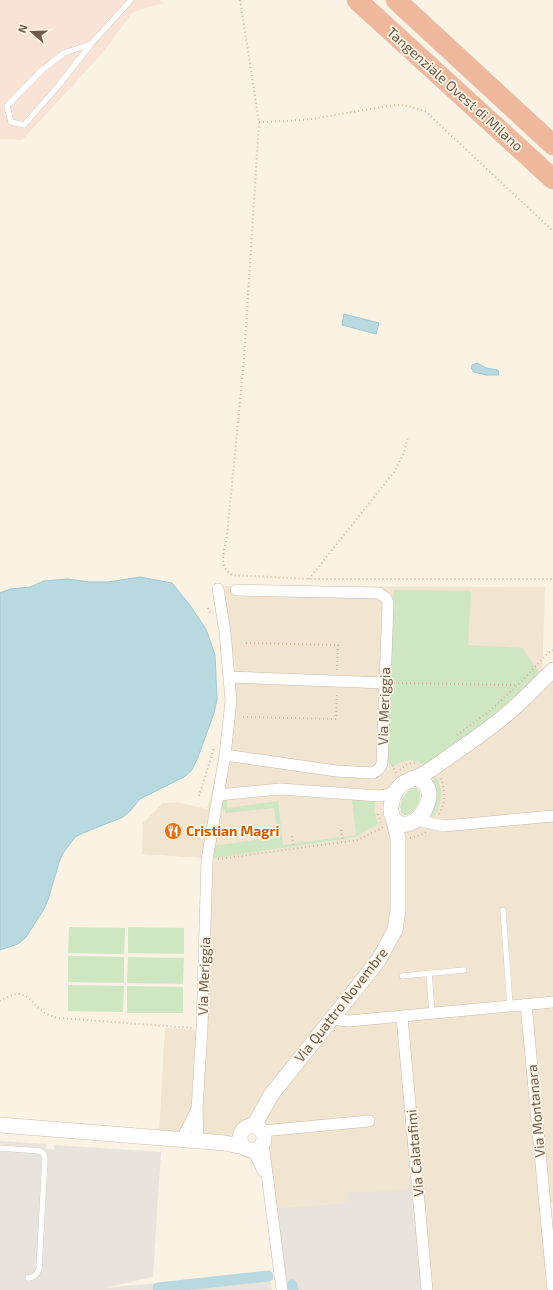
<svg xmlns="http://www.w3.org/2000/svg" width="553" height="1290" font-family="'Exo 2',sans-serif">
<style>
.residential{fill:#f1e4d1}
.commercial{fill:#f9e3d6}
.industrial{fill:#e9e3dd}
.green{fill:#cee6c2}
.water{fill:#b9d9e1;stroke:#a0c7d2}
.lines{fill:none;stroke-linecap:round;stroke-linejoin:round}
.canal{stroke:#b9d9e1;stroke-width:11}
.lane-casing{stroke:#c9baaa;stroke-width:6}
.street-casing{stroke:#c9baaa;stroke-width:12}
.secondary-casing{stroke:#cfbcaa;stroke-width:16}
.highway-casing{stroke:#dad4d0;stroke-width:21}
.path{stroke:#d1b6a0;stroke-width:2;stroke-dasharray:1 3;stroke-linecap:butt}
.lane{stroke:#fff;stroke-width:5.5}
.street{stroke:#fff;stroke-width:11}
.secondary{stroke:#fff;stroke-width:15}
.highway{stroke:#efb89d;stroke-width:20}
.labels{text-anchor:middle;stroke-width:3.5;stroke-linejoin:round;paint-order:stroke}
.street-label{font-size:14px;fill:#6f5a4b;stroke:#fdf6e7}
.food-label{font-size:14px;font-weight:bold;fill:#c56008;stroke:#fdf6e7;text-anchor:start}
</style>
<rect width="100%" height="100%" fill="#faf2e2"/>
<path class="residential" d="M214 586 545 587 542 678 434 767 404 776 394 826 393 930 247 1126 242 1128 238 1137 224 1141 159 1134 165 1028 197 1030 202 858 142 854 143 823 163 803 177 802 207 809 222 756 228 713 223 632Z
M553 672V1203H550L553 1290H424L345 1193V1203L274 1208 266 1143V1137L262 1127 263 1114 398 931 404 828 411 826 435 768Z"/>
<path class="commercial" d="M0 0H160L163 3 133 12 100 56 22 140 0 139Z"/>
<path class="industrial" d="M0 1141 46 1144V1149L54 1150V1145L161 1152 153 1277 104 1288 158 1283V1290H0Z
M414 1189 424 1290H285L274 1208 345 1203V1193Z
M270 1280 272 1290H191V1286Z"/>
<path class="green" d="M393 590 471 591 468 645 522 648 539 672 511 700 474 732 428 765C411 760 409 756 393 767L386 761Z
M434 775C446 789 441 802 434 818L431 813 434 793 433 783Z
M412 788H416L420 792C421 802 414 816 403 815 396 806 404 793 412 788Z
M368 798 376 799 374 811 378 824 355 837 210 859 212 846 278 837 274 808 225 813V810L218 808 223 800H227V808L278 801 283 845 356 835 352 800Z
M69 927 125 928 124 954 68 953Z
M128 927 184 928V954L128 953Z
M68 956 124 957V983L68 982Z
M128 957 184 958 183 984 127 983Z
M68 985 124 986 123 1012 68 1011Z
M127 986 183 987V1013H127Z"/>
<path class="water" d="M344 314 379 323 376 334 342 325Z
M477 363 486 368 498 370 499 375H486L474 372 471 368 472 365Z
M140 577 172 583 189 604 206 629 215 655 217 699 214 713 198 757 192 770 184 777 140 799 130 811 123 817 83 833 75 837 63 853 59 862 48 900 44 909 26 937 18 944 0 950V593L10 589 30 587 44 581 68 579 89 582H108Z"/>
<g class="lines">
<path class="canal" d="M292 1285 293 1290
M158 1288 268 1276"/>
<g class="lane-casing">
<path id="lane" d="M91 44 64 53 41 71 7 106 11 122 24 125 59 85 91 44 131 0
M503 910 510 1006
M429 973 432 1013
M402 976 464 970
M0 1148 40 1151 43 1153 45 1158 39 1269C37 1275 35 1277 28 1278"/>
</g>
<g class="street-casing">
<path id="street" d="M218 589 225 632 231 701 225 755
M229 677 385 683
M218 795 280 789 380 796 389 794 396 790
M416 820 444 826 553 816
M526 1004 553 1290
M333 1017 340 1020 349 1021 553 1002
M402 1017 427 1290
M262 1131 369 1121
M182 1139 196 1111
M198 1141 197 1109 202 1029 207 860 225 755 336 771 373 773 379 769 382 764 388 603 386 598 379 593 236 590
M263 1143 282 1290
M252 1150 256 1156 263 1171"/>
</g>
<g class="secondary-casing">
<path id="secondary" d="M414 778C446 786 420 829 401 824 385 819 391 797 399 787 406 779 416 779 425 773 434 768 442 762 450 756 472 741 494 726 514 708 527 696 540 683 553 670
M0 1125 225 1143 244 1147
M252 1126 256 1122 271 1095 378 961 395 930 398 910V838L393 818
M240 1138a12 12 0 1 1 24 0a12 12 0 1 1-24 0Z"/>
</g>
<g class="highway-casing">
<path id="highway" d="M357 0 553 179
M396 0 553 145"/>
</g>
<path class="path" d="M240 0 259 122 244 359 227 536C225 550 217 566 232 575L309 579H553
M259 122 289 121 311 119 394 105C405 105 415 107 426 112L553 231
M309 579 394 472 404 453 408 436
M208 608 211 614
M246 643 338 645 337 671
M394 683 518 685
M243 717 336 719 337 692
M457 735 487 713 518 685 548 653 553 650
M392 765 396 773
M400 770 407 764 416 763
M199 796 214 748
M378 814 381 823
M439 814C446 803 445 790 441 778
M341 830 343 842
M292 836 294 848
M410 838 424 834 426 832
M218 859 358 840 383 827
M0 1001C5 998 13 994 18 994 30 995 33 1004 41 1010 46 1015 52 1016 58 1018L193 1028"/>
<use href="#lane" class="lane"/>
<use href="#street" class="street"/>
<use href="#secondary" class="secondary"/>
<use href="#highway" class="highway"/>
</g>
<defs>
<g id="restaurant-disc" transform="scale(0.9)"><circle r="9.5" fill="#e8710a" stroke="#fdf6e7"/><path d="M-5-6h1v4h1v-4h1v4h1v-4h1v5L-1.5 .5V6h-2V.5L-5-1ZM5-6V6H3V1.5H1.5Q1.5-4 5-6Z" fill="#fff"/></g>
</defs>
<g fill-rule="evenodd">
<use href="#restaurant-disc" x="173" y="831"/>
</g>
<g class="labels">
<g class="street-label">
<text transform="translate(455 89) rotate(42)" y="5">Tangenziale Ovest di Milano</text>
<text transform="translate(384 706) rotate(-88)" y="5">Via Meriggia</text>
<text transform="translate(204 976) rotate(-88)" y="5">Via Meriggia</text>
<text transform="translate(341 1005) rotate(-52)" y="5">Via Quattro Novembre</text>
<text transform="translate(536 1111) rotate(-95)" y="5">Via Montanara</text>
<text transform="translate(415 1153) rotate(-95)" y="5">Via Calatafimi</text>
</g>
<g class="food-label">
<text x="186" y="836">Cristian Magri</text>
</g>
</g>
<g transform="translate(32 32) rotate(290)" stroke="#fdf6e7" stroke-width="3" paint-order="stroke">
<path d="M0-3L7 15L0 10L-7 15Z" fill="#6f5a4b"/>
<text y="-6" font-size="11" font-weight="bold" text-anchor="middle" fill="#6f5a4b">N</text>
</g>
</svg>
